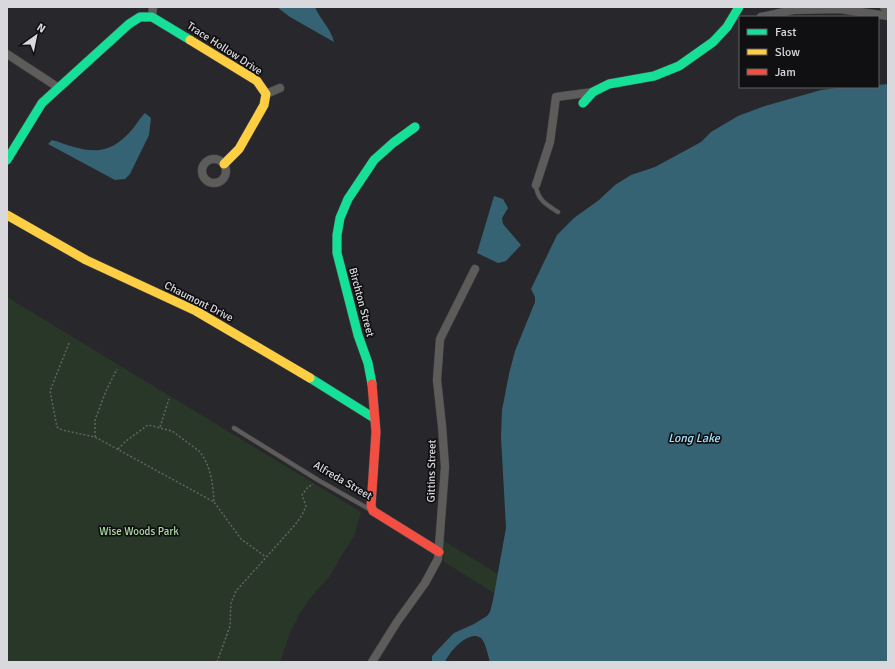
<svg xmlns="http://www.w3.org/2000/svg" width="895" height="669" font-family="Signika,sans-serif">
<style>
.green{fill:#293728}
.water{fill:#366373}
.lines{fill:none;stroke-linecap:round;stroke-linejoin:round}
.lane-casing{stroke:#444446;stroke-width:5}
.street-casing{stroke:#444446;stroke-width:9}
.fast-casing{stroke:#444446;stroke-width:10}
.slow-casing{stroke:#444446;stroke-width:10}
.jam-casing{stroke:#444446;stroke-width:10}
.path{stroke:#646364;stroke-width:1.5;stroke-dasharray:2 2;stroke-linecap:butt}
.lane{stroke:#5d5c5b;stroke-width:4}
.street{stroke:#5d5c5b;stroke-width:8}
.fast{stroke:#16e098;stroke-width:9}
.slow{stroke:#ffcf43;stroke-width:9}
.jam{stroke:#f24e42;stroke-width:9}
.labels{text-anchor:middle;stroke-width:3.5;stroke-linejoin:round;paint-order:stroke}
.street-label{font-size:11px;fill:#d9d8dc;stroke:#101012}
.park-label{font-size:11px;fill:#aad9a2;stroke:#101012}
.water-label{font-size:12px;font-style:italic;fill:#a1e1f9;stroke:#101012}
</style>
<rect width="100%" height="100%" fill="#28272b"/>
<path class="green" d="M7 297 361 512 354 536 339 560 330 576 311 597 300 613 290 633 280 662H7Z
M442 540 498 574 494 593 444 562Z"/>
<path class="water" d="M277 7H315C321 21 330 27 334 42L290 17Z
M888 84V662H490C488 656 486 643 481 638 469 629 449 652 445 662H432V656L450 637 454 633 474 624 487 616 490 612 493 600 506 528 501 437 502 410 509 374 515 351 535 302V297L531 289 557 235 574 218 599 200 615 185 631 175 655 167 701 142 711 132 738 116 765 106 821 90 844 87H878V85Z
M145 113 151 118 149 135 130 174 125 179 115 180 48 144 52 140C81 149 102 160 127 135 134 129 138 120 145 113Z
M494 196 503 199 508 208 502 218 503 224 521 245 506 261 498 263 477 253Z"/>
<g class="lines">
<g class="lane-casing">
<path id="lane" d="M536 185C537 200 547 205 558 212
M234 428 318 480 369 509"/>
</g>
<g class="street-casing">
<path id="street" d="M884 7 888 10
M152 17 153 7
M761 17 793 10 839 9 888 16
M7 54 59 88
M266 94 280 88
M202 171a12 12 0 1 1 24 0a12 12 0 1 1-24 0Z
M536 185 550 142 556 97 593 92
M372 662 397 622 425 583 438 559 445 467 442 426 437 380 440 339 475 269"/>
</g>
<g class="fast-casing">
<path id="fast" d="M583 103 593 92 609 84 654 76 679 66 713 42 727 27 739 7
M7 160 42 103 129 24 140 17H152L190 40
M310 378 374 418
M372 384 368 363 358 335 337 253V235L340 218 348 199 374 160 393 143 415 127"/>
</g>
<g class="slow-casing">
<path id="slow" d="M190 40 257 81 266 94 264 105 239 149 224 164
M7 215 86 260 196 311 310 378"/>
</g>
<g class="jam-casing">
<path id="jam" d="M372 384 376 432 371 506 373 511 439 552"/>
</g>
<path class="path" d="M69 343 50 391 57 427 62 430 95 437 214 502 241 539 266 557
M160 427 169 399
M95 437V420L106 391 117 369
M118 449 126 441 148 425 172 431 199 451C211 465 213 485 214 502
M217 662 230 626 231 603 236 591 295 525 302 515 306 506 302 495 308 487 313 484"/>
<use href="#lane" class="lane"/>
<use href="#street" class="street"/>
<use href="#fast" class="fast"/>
<use href="#slow" class="slow"/>
<use href="#jam" class="jam"/>
</g>
<g class="labels">
<g class="street-label">
<text transform="translate(225 48) rotate(33)" y="4">Trace Hollow Drive</text>
<text transform="translate(199 301) rotate(27)" y="4">Chaumont Drive</text>
<text transform="translate(362 302) rotate(75)" y="4">Birchton Street</text>
<text transform="translate(431 471) rotate(-89)" y="4">Gittins Street</text>
<text transform="translate(343 480) rotate(30)" y="4">Alfreda Street</text>
</g>
<g class="park-label">
<text x="139" y="535">Wise Woods Park</text>
</g>
<g class="water-label">
<text x="694" y="442">Long Lake</text>
</g>
</g>
<rect width="895" height="669" fill="none" stroke="#d9d8dc" stroke-width="16"/>
<rect x="739" y="16" width="140" height="72" fill="#101012" stroke="#606063"/>
<rect x="747" y="29" width="20" height="6" fill="#16e098" stroke="#606063"/>
<text x="775" y="36" font-size="12" fill="#d9d8dc">Fast</text>
<rect x="747" y="49" width="20" height="6" fill="#ffcf43" stroke="#606063"/>
<text x="775" y="56" font-size="12" fill="#d9d8dc">Slow</text>
<rect x="747" y="69" width="20" height="6" fill="#f24e42" stroke="#606063"/>
<text x="775" y="76" font-size="12" fill="#d9d8dc">Jam</text>
<g transform="translate(36 36) rotate(33)" stroke="#101012" stroke-width="3" paint-order="stroke">
<path d="M0-3L7 15L0 10L-7 15Z" fill="#d9d8dc"/>
<text y="-6" font-size="11" font-weight="bold" text-anchor="middle" fill="#d9d8dc">N</text>
</g>
</svg>
